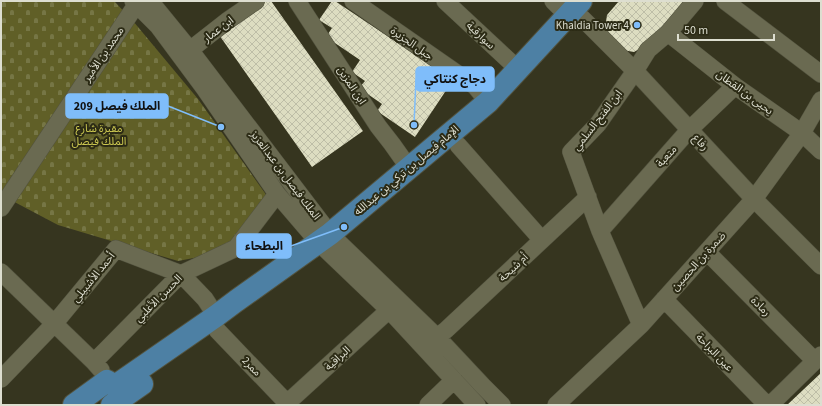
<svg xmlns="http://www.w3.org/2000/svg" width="822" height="406" font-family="'Source Sans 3','Noto Sans Arabic',sans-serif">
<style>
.cemetery{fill:url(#cemetery-stones)}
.building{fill:url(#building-cross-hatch)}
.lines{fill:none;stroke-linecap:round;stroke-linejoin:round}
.minor-casing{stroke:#53533f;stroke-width:18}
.major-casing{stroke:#53533f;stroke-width:24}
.minor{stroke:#6a6a51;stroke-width:17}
.major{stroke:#4d80a4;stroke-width:22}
.poi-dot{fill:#7fbdfa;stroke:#2c2b15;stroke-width:1.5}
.labels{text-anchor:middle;stroke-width:4;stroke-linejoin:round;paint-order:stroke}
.poi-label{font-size:11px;fill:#ddded0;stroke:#2c2b15;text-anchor:end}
.street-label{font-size:11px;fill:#ddded0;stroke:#2c2b15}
.park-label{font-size:11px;fill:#ccc851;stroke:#2c2b15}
.leader{fill:none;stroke:#7fbdfa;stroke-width:1.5}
.callout-dot{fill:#7fbdfa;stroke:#2c2b15;stroke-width:1.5}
.callout{fill:#7fbdfa;stroke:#7fbdfa;stroke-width:1.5}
.callout-label{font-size:12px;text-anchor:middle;font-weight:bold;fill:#111}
</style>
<defs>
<pattern id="cemetery-stones" width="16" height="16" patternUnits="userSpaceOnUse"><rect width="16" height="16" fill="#605f27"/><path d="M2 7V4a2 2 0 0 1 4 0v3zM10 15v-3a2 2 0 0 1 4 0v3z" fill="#767645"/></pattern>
<pattern id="building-cross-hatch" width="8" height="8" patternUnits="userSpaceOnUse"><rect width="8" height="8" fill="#ddddc1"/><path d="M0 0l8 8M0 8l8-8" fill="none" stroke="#bebea7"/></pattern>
</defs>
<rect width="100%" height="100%" fill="#36351f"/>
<path class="cemetery" d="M1 1H114L133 21 198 99 272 203 230 251 178 261 58 225 5 197 1 194Z"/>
<path class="building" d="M261 1H271L363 131 312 167 217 32Z
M332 1H335L453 80 415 137 377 111 382 104 359 88 365 81 352 72 360 60 326 37 332 28 319 20Z
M619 1H689L653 41 634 52 617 49 604 35 607 15Z
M821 373V405H787Z"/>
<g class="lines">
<g class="minor-casing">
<path id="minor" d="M133 1 158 26 204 88 277 194 319 243 389 310 477 405
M150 1 190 50 330 234 437 337 482 385 502 405
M297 1 378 126 392 144 409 168
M353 1 475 86 488 102
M445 1 518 69
M553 1 568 16
M725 1 821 74
M582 18 635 71 754 199 821 266
M668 33 735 86 802 133 821 151
M181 57 227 21 256 1
M458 145 542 240
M1 208 136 5 140 1
M600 231 689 130 735 86
M707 252 815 361
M1 272 94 362 101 370
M664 299 767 405
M641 325 600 231 571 152 598 124 635 71 648 50 668 33 695 1
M217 330 287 403
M437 337 446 330 588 197
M94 362 181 274 236 248 277 194
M1 379 54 324 116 249 181 274 205 299 216 316
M285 405 389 310
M428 405 454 380
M556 405 641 325 754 199 802 133 821 100
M770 405 821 355"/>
</g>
<g class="major-casing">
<path id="major" d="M74 405 107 381 115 386 216 316 236 301 330 234 488 102 581 1
M112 405 142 384"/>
</g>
<use href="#minor" class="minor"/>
<use href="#major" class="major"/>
</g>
<circle class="poi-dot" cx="637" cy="25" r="4"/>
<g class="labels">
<g class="poi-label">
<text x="629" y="29">Khaldia Tower 4</text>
</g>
<g class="street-label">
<text transform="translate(218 29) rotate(-37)" y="4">ابن عمار</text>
<text transform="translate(481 35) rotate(43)" y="4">سوارقية</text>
<text transform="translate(412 43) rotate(35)" y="4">جبل الجزيرة</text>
<text transform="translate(103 54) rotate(-56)" y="4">محمد بن الأمير</text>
<text transform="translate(352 85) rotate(57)" y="4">ابن المزين</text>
<text transform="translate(745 92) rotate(36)" y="4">يحيى بن القطان</text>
<text transform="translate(597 120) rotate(-52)" y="4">ابن الفتح السلمي</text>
<text transform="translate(701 142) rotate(47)" y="4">رفاع</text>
<text transform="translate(666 156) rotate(-48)" y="4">متعبة</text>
<text transform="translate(406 170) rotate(-40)" y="4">الإمام فيصل بن تركي بن عبدالله</text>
<text transform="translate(286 175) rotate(53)" y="4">الملك فيصل بن عبدالعزيز</text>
<text transform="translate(698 261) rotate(-48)" y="4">ضمرة بن الحصين</text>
<text transform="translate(513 267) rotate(-43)" y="4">أم شيحة</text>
<text transform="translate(93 277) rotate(-51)" y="4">أحمد الأشبيلي</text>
<text transform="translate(158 298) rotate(-45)" y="4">الحسن الأغلبي</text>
<text transform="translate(761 306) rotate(45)" y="4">رمادة</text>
<text transform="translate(715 352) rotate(46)" y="4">عين البراحة</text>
<text transform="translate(337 358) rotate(-42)" y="4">البراقية</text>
<text transform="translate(252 366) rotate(46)" y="4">ممر2</text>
</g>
<g class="park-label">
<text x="99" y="132">مقبرة شارع<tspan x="99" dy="13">الملك فيصل</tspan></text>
</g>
</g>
<path class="leader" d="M414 125L416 79M221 127L168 106M344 227L291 246"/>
<g class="callout-dot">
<circle cx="414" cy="125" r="4"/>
<circle cx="221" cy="127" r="4"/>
<circle cx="344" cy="227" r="4"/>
</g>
<g class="callout">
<rect x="416" y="67" width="78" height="24" rx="4"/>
<rect x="66" y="94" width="102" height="24" rx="4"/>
<rect x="237" y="234" width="54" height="24" rx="4"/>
</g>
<g class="callout-label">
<text x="455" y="83">دجاج كنتاكي</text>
<text x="117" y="110">الملك فيصل 209</text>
<text x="264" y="250">البطحاء</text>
</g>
<rect width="822" height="406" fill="none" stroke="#ddded0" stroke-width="4"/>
<path d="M678 34v6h96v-6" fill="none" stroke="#ddded0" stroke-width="2"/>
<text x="684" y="34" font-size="12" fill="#ddded0" stroke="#2c2b15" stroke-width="3" paint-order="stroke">50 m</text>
</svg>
